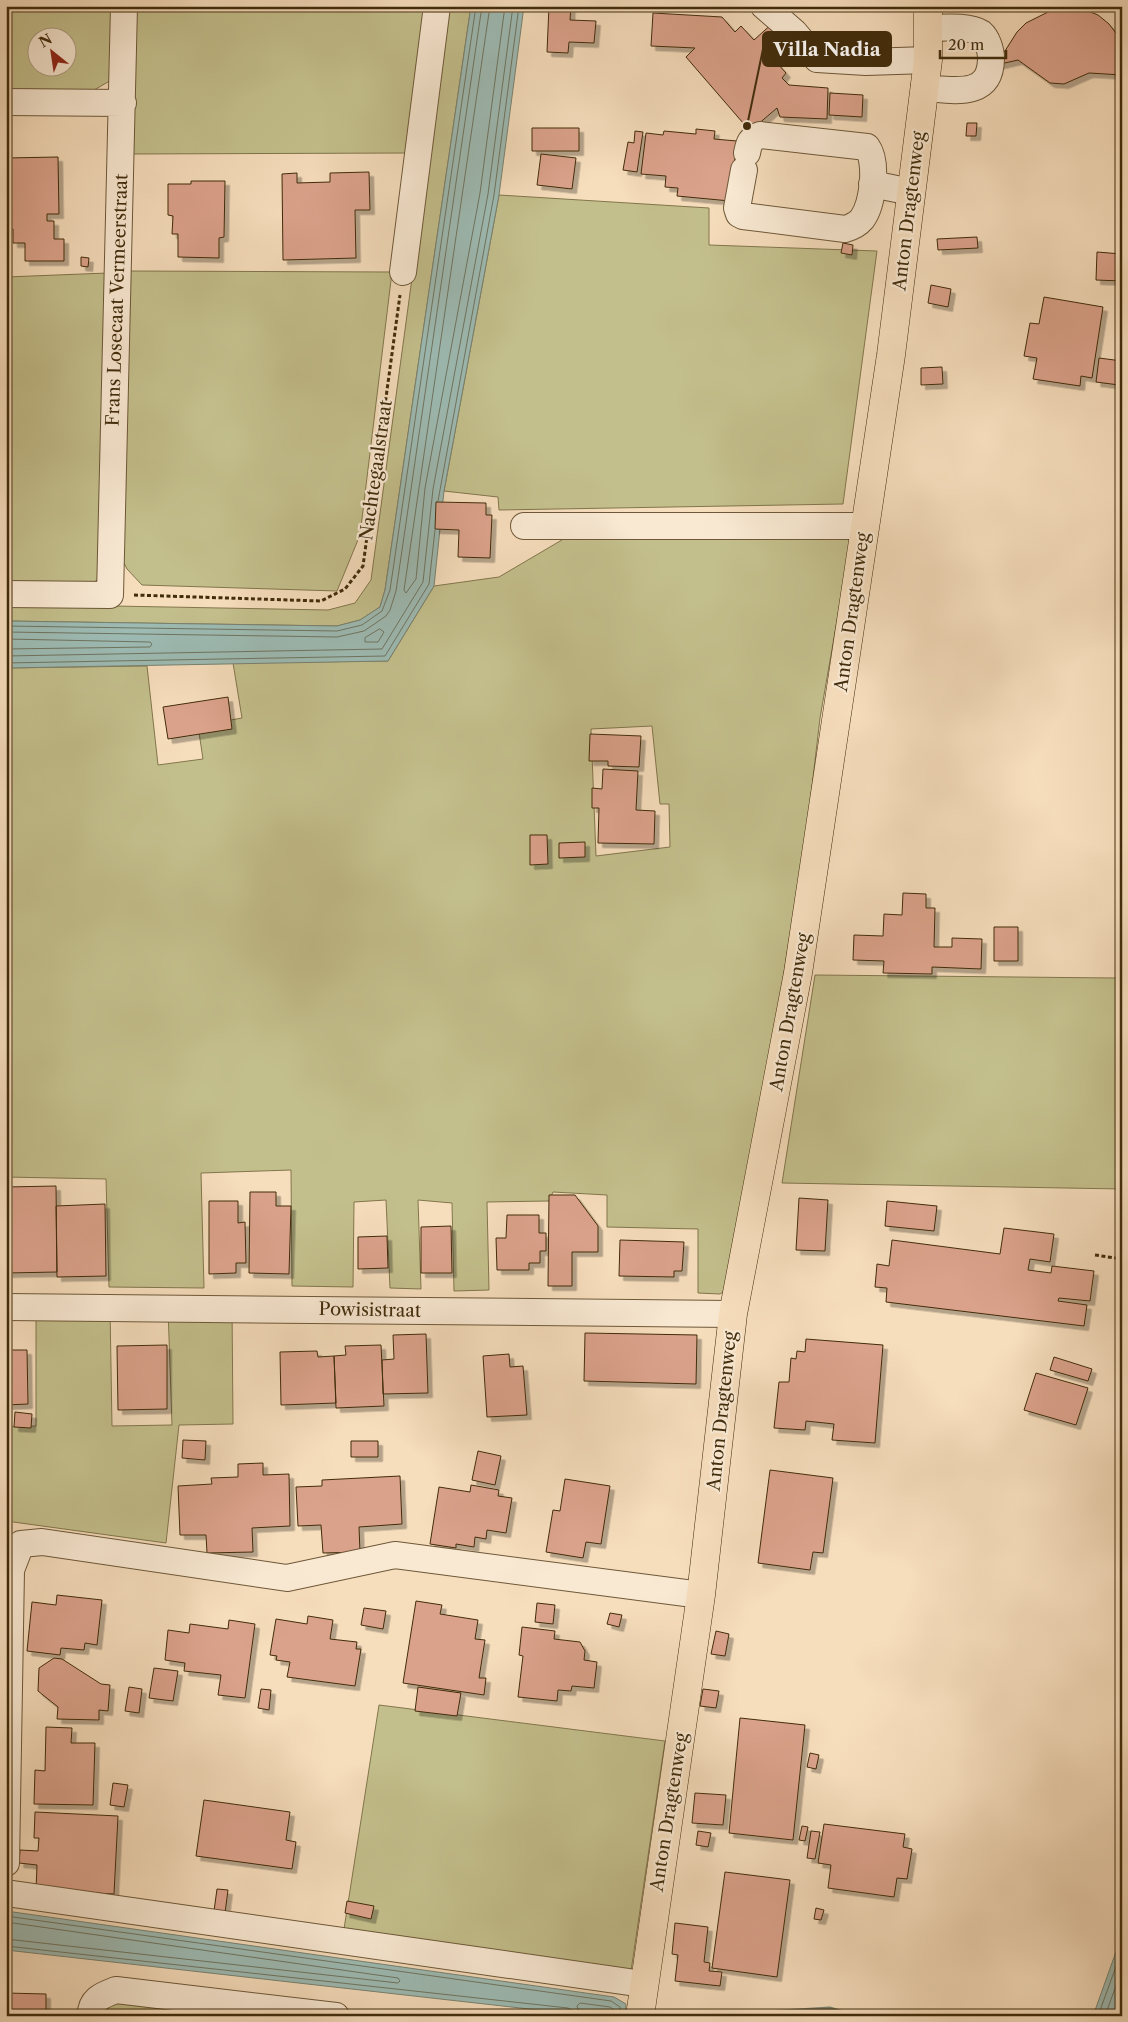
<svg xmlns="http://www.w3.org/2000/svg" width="1128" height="2022" font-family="'Libre Caslon Text',serif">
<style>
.green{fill:#c3bf8c;stroke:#82764c;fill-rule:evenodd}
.water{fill:#9dbbb4;stroke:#788271}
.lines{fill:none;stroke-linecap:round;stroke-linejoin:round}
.shore{stroke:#6f7460;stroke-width:1}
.stream{stroke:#788271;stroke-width:7}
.building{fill:#dba28b;stroke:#412c0c;filter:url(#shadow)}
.minor-casing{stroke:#6e5838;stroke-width:28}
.major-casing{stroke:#412c0c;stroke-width:29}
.path{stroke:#412c0c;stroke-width:3;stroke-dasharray:4 2.5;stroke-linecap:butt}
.minor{stroke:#f9e9d3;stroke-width:26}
.major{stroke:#f6ddbc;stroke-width:28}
.labels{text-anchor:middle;stroke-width:4.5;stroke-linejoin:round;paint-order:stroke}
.street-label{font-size:18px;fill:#412c0c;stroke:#f9e9d3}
.leader{fill:none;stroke:#412c0c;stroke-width:2}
.callout-dot{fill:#412c0c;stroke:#f9e9d3;stroke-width:2}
.callout{fill:#412c0c;stroke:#412c0c;stroke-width:2}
.callout-label{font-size:19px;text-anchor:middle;font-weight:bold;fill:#fff}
</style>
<defs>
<filter id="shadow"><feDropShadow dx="4.5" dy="4.5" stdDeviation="0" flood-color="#0004"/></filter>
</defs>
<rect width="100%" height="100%" fill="#f6ddbc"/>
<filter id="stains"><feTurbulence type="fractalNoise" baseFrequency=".004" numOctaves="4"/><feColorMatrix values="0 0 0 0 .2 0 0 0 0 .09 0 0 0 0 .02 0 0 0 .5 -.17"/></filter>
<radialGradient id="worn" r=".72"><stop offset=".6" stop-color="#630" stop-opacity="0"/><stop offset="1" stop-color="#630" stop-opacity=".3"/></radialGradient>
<path class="green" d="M6 6H115L113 79 89 93 6 92ZM38 38H68V68H38Z
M131 6H430L409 153 128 154Z
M449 6H471L385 590 380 607 360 620 337 626 6 621V604L328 610 355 603 371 580Z
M499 195 709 208V245L877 251 843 504 499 510 498 497 444 491Z
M129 271 392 272 360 535 337 591 142 585 127 569 117 549Z
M108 273 99 578 90 586H6V277Z
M572 534H852L820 718 807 829 734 1285 720 1294 698 1293V1229L607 1227V1195L553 1192 549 1201 487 1202 489 1290 454 1291 452 1203 418 1200 421 1289 390 1288 386 1200 354 1202 353 1287 292 1286 291 1170 201 1173 204 1288 109 1287 106 1179 6 1177V668L147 666 158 765 203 759 198 726 242 718 233 663 388 661 434 586 499 577ZM652 726 660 804H669L670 847 596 856 591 729Z
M815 975 1115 978 1122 975V1189L782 1183Z
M36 1307 110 1308 112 1426 172 1425 168 1308 232 1307 233 1424 179 1425 166 1543 6 1521V1427L36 1426Z
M379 1705 665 1741 631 1971 344 1929Z
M129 1999 263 2016H102L112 2003Z"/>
<path class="water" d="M471 6H524L499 195 444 491 434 586 388 661 6 668V621L337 626 360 620 380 607 385 590Z
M6 1911 614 1997 626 2004 625 2016H591L6 1950Z
M1122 1935V2016H1093Z"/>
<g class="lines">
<path class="shore" d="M490 6 404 590 406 593 416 579 425 488 480 193 505 6
M438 501 494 195 519 6
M6 626 337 631 362 625 382 611 390 590 476 6
M380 629 384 632 378 642H365V638Z
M6 632 337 637 364 631 386 616 390 610 396 591 482 6
M6 639 150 642 152 644 150 647 6 649
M6 656 382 649 423 582 433 489 488 194 513 6
M6 663 385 656 429 584 435 530
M6 1916 611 2001 620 2007V2016
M6 1922 398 1978 400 1981 398 1983 6 1939
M6 1946 568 2008 573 2011 574 2016
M580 2016 577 2006 580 2003 610 2007 614 2010V2016
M1098 2016 1122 1950
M1105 2016 1122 1969"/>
<path class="stream" d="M736 2016 830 2010 851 2016"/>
</g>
<path class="building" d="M549 6H571L570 20 596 21 594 43 569 42 568 53 547 52Z
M1068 7 1083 9 1098 15 1109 24 1122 41V75L1089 73 1064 84 1050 83 1018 60 996 65 1017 32 1026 23 1052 10Z
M653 13 722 17 735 32 741 26 754 40 775 21 797 45 777 63 786 73 782 78 789 85 828 88 827 119 780 117 777 108 750 131 686 57 695 48 651 46Z
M830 93 863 95 862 117 829 115Z
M967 123H977L976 136H966Z
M532 128H579V151H532Z
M696 129 715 131 714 139 737 141 730 201 677 196 678 188 665 187 666 176 641 174 646 133 663 135 664 131 696 134Z
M635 131 643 132 637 172 623 170 628 142 634 143Z
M541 154 576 158 572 189 537 185Z
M58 157 59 214H47V221H54V239H64V261H25V243H13V229H6V158Z
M369 172 370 210H355L356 258 283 260 282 174 297 173V183L330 182V173Z
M191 181H225L224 237 219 238V258L178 257V234H172L173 216 168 215V184H191Z
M977 237 978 248 938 250 937 239Z
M843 243 853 245 852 255 841 253Z
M1097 252 1122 254V281L1096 280Z
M81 257 89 258 88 267 81 266Z
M931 285 951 289 948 307 928 303Z
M1044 297 1103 307 1092 378 1081 376 1080 386 1033 379 1037 358 1024 356 1030 323 1039 324Z
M1099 358 1122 361 1119 385 1096 382Z
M942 367 943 384 921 385V368Z
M436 502 486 503V515H492L490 558 458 557 459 530 435 529Z
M228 697 232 729 168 739 163 707Z
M590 734 641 736 639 767 608 766V761H589Z
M603 769 638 771 636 810 655 811 654 844 598 843 599 808H592V788L602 789Z
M530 835H547L548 864 530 865Z
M585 842V857L559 858V843Z
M903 893 926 894V908H935L934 947H952V938L982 939 981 969 932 967V974L883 973 884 961 853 960 854 935 883 936 884 914 902 915Z
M994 927H1018V961H994Z
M56 1186 57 1272 7 1273 6 1187Z
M250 1192H276V1206H291L289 1274 249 1273Z
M549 1195H575L598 1226V1252H572V1286H548Z
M799 1198 828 1200 825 1251 796 1250Z
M209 1201H238V1223L245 1222 246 1263H236V1273L209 1274Z
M887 1201 937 1206 934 1231 885 1226Z
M105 1204 106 1276 57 1277 56 1206Z
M507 1215H539V1233H546V1251H540V1263H529V1270H497L496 1238H506Z
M451 1226 452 1273H421V1227Z
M1004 1228 1054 1234 1050 1262 1030 1259 1028 1270 1051 1273 1052 1266 1094 1271 1090 1301 1059 1298 1058 1301 1087 1305 1084 1326 886 1302 887 1288 875 1287 877 1264 889 1266 892 1240 1000 1254Z
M387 1236 388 1268 358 1269V1237Z
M620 1240 684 1242 682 1271H674V1277L619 1276Z
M585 1333 697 1335 696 1384 584 1381Z
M426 1334 428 1393 383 1394 382 1360 394 1359 393 1335Z
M806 1339 883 1345 875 1443 832 1440 834 1424 806 1421 805 1430 774 1428 779 1382H789L791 1358 796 1359 797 1351 805 1352Z
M167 1345V1409L118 1410 117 1346Z
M381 1345 384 1406 336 1408 334 1356 346 1355 345 1346Z
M6 1350H27L28 1404 6 1405Z
M317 1351 318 1357 334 1356 336 1403 281 1405 280 1352Z
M509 1354 510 1367 523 1366 527 1415 487 1417 483 1356Z
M1054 1357 1092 1369 1088 1381 1050 1370Z
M1036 1373 1088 1388 1076 1425 1024 1410Z
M15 1412 32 1414 31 1428 14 1427Z
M183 1440 206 1441 205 1460 182 1458Z
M351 1441H378V1457H351Z
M478 1451 501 1456 495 1485 472 1480Z
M263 1463V1475L289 1474 290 1526 252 1528 253 1552 207 1553 206 1535H180L178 1486 212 1484 211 1478 238 1477V1464Z
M770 1470 833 1478 823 1553 813 1552 810 1570 758 1563Z
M400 1476 402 1524 359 1527 360 1552 323 1553 321 1525 298 1526 296 1487 322 1486V1480Z
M565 1479 610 1486 601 1544 586 1542 583 1558 546 1552 553 1510 560 1511Z
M471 1485 499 1490 498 1496 512 1498 506 1533 487 1530 486 1539 475 1537 474 1547 456 1544V1548L430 1544 439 1487 470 1492Z
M57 1595 102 1600 97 1645 85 1643 84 1650 61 1648 60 1655 27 1651 32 1602 56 1605Z
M416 1601 442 1605 440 1614 478 1620 475 1639 485 1640 479 1678H486L484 1695 403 1683Z
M537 1603 555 1605 553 1624 535 1622Z
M364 1608 386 1611 383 1629 361 1625Z
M610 1613 622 1615 619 1627 607 1624Z
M308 1616 333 1620 330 1639 357 1642 356 1649H361L355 1686 287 1677 290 1662 276 1660 277 1656 270 1655 276 1619 307 1624Z
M229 1620 255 1624 245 1698 218 1695 221 1675 184 1671 185 1663 165 1660 168 1630 189 1633 190 1624 228 1629Z
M522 1627 555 1631 554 1639 580 1642 585 1651 584 1660 597 1662 594 1688 572 1686 571 1691 558 1690 557 1701 518 1697 523 1656 519 1655Z
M716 1631 729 1634 725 1656 711 1654Z
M54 1658 62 1659 101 1684 110 1685 108 1711 99 1710V1720L57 1719 58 1707 38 1691 39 1668Z
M154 1668 178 1671 173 1701 149 1698Z
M129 1687 142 1689 139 1713 125 1711Z
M418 1687 461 1693 457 1716 415 1711Z
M261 1689 271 1690 269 1710 258 1708Z
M703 1689 719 1691 716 1708 700 1706Z
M740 1718 805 1725 793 1840 729 1833Z
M46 1727 72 1728 71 1743H95L93 1805 34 1804 35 1770 45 1771Z
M810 1753 819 1755 816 1769 807 1767Z
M113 1783 128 1785 124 1807 110 1805Z
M695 1793 726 1795 723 1825 692 1823Z
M204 1800 290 1812 286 1840 296 1842 292 1869 196 1856Z
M35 1812 118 1816 114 1894 36 1890 37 1865 19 1863 20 1850 38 1851 39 1838H34Z
M824 1824 905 1834 903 1847 912 1849 907 1879 897 1878 894 1897 828 1888 831 1865 818 1863Z
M802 1826 808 1827 805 1841 799 1840Z
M698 1831 711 1833 708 1847 696 1845Z
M811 1831 820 1832 815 1859 807 1858Z
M725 1872 790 1880 777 1977 712 1968Z
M217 1889 228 1890 225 1913 214 1911Z
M347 1901 374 1906 371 1919 345 1913Z
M816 1908 824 1910 821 1920 814 1919Z
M675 1923 708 1927 704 1962 710 1963 709 1971 722 1972 720 1986 675 1981 678 1955 672 1954Z
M6 1993 46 1994V2016H6Z"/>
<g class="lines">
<g class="minor-casing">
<path id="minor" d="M764 6 794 32 817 59 866 62 928 60
M924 88C953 90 991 99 991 58 991 50 987 38 981 33 968 25 942 28 928 28
M6 102 123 103
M744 170 737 208 739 214 743 216 845 229C852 227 857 225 862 219 873 204 878 162 867 147L760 135C750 139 749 143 747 153
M872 184 911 192
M403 272 437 6
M524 526H864
M6 594 110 595 124 6
M6 1307 733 1314
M6 1863 11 1570 21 1544 42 1542 287 1578 395 1555 701 1595
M6 1893 643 1984
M91 2016C90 1999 103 1995 116 1990L336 2016"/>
</g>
<g class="major-casing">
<path id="major" d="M640 2016 701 1595 733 1314 798 973 891 355 928 60V6"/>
</g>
<path class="path" d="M134 595 321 601 345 589 363 566 400 295
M1095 1255 1122 1259"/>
<use href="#minor" class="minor"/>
<use href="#major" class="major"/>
</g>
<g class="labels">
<g class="street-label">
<text transform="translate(909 211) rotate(-83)" y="6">Anton Dragtenweg</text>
<text transform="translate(117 300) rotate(-88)" y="6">Frans Losecaat Vermeerstraat</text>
<text transform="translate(376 470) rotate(-82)" y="6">Nachtegaalstraat</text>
<text transform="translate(852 612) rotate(-82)" y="6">Anton Dragtenweg</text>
<text transform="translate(790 1012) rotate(-80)" y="6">Anton Dragtenweg</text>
<text transform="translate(370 1310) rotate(1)" y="6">Powisistraat</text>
<text transform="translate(722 1411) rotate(-84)" y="6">Anton Dragtenweg</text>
<text transform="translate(669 1812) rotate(-81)" y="6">Anton Dragtenweg</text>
</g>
</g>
<path class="leader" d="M747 126L763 49"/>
<circle class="callout-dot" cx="747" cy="126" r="5"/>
<rect class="callout" x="763" y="32" width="128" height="34" rx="5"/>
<g class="callout-label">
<text x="827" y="56">Villa Nadia</text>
</g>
<rect width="1128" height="2022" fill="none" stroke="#f6ddbc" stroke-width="25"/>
<rect x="8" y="8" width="1113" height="2007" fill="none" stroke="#412c0c" stroke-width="2.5"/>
<rect x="12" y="12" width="1103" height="1997" fill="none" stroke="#412c0c"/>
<g transform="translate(52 52) rotate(330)"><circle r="24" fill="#f9e9d3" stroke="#af9d83"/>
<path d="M0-4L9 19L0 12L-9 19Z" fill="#8f2418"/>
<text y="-8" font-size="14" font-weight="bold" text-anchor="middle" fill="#412c0c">N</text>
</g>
<path d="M940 50v8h66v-8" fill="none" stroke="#412c0c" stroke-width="2.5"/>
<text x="948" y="50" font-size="15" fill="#412c0c" stroke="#f9e9d3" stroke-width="4" paint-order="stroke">20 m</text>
<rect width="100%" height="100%" filter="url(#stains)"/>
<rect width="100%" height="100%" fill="url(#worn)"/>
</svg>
